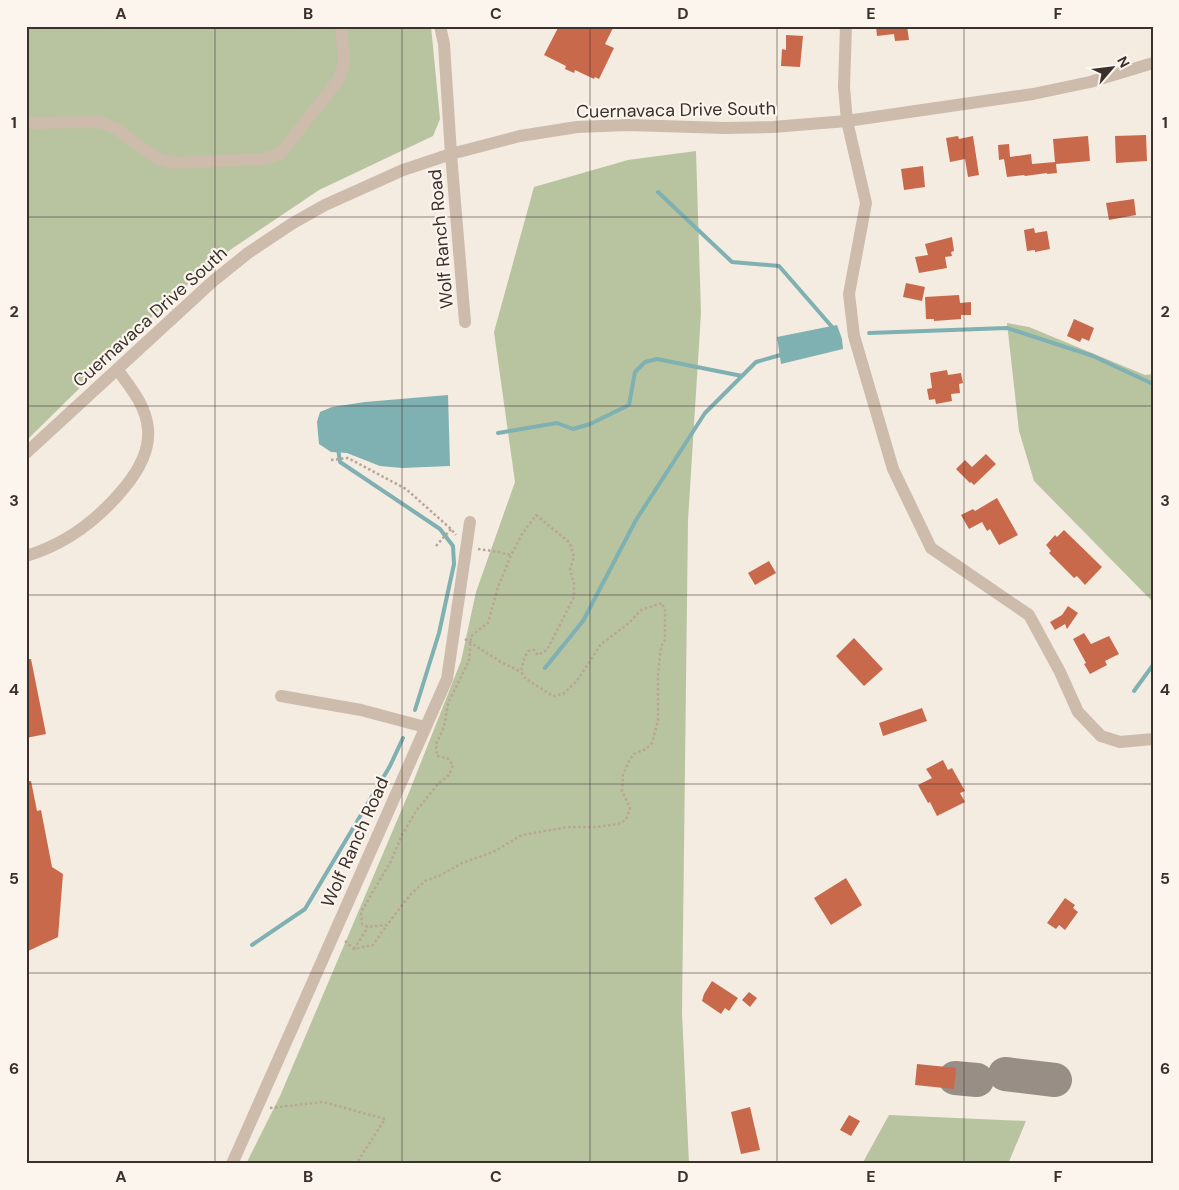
<svg xmlns="http://www.w3.org/2000/svg" width="1179" height="1190" font-family="'DM Sans',sans-serif">
<style>
.green{fill:#b8c4a0}
.water{fill:#7fb0b2}
.lines{fill:none;stroke-linecap:round;stroke-linejoin:round}
.stream{stroke:#7fb0b2;stroke-width:4}
.taxiway{stroke:#988e86;stroke-width:34}
.building{fill:#c8694b}
.path{stroke:#b9a596;stroke-width:2.5;stroke-dasharray:2.5 2.5;stroke-linecap:butt}
.minor{stroke:#cdbbac;stroke-width:12}
.grid{fill:none;stroke:#3b302b;stroke-width:1;stroke-opacity:0.55}
.labels{text-anchor:middle;stroke-width:4.5;stroke-linejoin:round;paint-order:stroke}
.street-label{font-size:18px;fill:#3b302b;stroke:#fbf5ee}
.neatline{fill:none;stroke:#3b302b;stroke-width:2}
.grid-label{font-size:16px;text-anchor:middle;font-weight:bold;fill:#3b302b}
</style>
<rect width="100%" height="100%" fill="#f4ebe1"/>
<path class="green" d="M26 26H431L440 119 433 136 319 190 230 250 168 301 26 441Z
M696 151 701 313 688 520 682 1013 689 1164H246L280 1096 410 790 461 661 476 592 515 482 494 332 534 187 628 160Z
M1007 323 1029 327 1145 375 1153 374V602L1034 481 1019 431Z
M889 1115 1026 1121 1008 1164H862Z"/>
<path class="water" d="M837 325 842 339 843 349 781 364 777 337Z
M448 395 450 466 402 468 380 466 347 453 331 452 319 444 317 422 320 412 332 407 365 402Z"/>
<g class="lines">
<path class="stream" d="M658 192 732 262 779 266 833 328
M869 333 1007 328 1093 356 1153 384
M498 433 557 423 573 429 590 424 629 405 635 372 645 362 657 359 742 376
M338 448 340 462 440 529 453 546 454 564 439 633 415 710
M545 668 583 621 636 520 705 413 756 362 784 354
M1134 691 1153 665
M252 945 305 909 390 766 403 738"/>
<path class="taxiway" d="M1005 1074 1055 1080
M955 1078 977 1080"/>
</g>
<path class="building" d="M559 26H614L605 44 614 48 599 79 595 77 594 79 575 70 574 73 565 69 566 66 544 55Z
M876 26H907L909 40 895 41 894 34 877 36Z
M786 35 803 36 800 67 781 66 782 49 786 50Z
M1146 135 1147 161 1116 163 1115 136Z
M958 136 959 139 973 136 979 175 968 177 965 159 950 162 946 138Z
M1088 136 1090 161 1056 164 1057 173 1047 174V173L1025 176 1024 175 1007 177 1004 159 999 160 998 145 1009 144 1010 157 1031 154 1032 164 1055 162 1053 139Z
M923 166 925 187 904 190 901 169Z
M1134 199 1136 215 1109 220 1106 203Z
M1034 228 1035 233 1047 231 1050 249 1035 252V250L1027 251 1024 230Z
M952 237 954 251 951 252 952 256 945 257 947 268 919 273 915 257 928 255 925 244Z
M906 283 925 287 922 301 903 297Z
M959 295 960 303 971 302V315H961V319L934 321V319H926L925 297Z
M1074 319 1094 328 1089 341 1082 338 1080 342 1067 336Z
M947 370 948 375 961 373 963 383 959 384 960 393 951 394 952 401 936 404 935 399 929 400 927 389 932 388 930 373Z
M986 454 996 464 974 485 971 482 970 483 956 469 965 460 972 467Z
M997 498 1018 535 999 545 990 529 987 531 982 522 969 529 961 515 973 509 975 511Z
M1064 530 1102 567 1085 585 1077 576 1074 578 1049 553 1051 551 1046 545 1055 535 1057 537Z
M769 561 776 573 755 585 748 573Z
M1068 606 1078 613 1067 629 1065 624 1055 630 1050 622 1062 615Z
M1084 633 1091 644 1109 636 1119 654 1105 661 1107 665 1090 674 1084 664 1086 663 1073 639Z
M854 638 883 669 864 686 836 656Z
M26 659H31L46 734 26 738Z
M922 708 927 721 883 736 879 723Z
M943 760 948 770 952 768 965 791 960 793 965 802 937 816 930 802 928 803 918 785 932 778 926 769Z
M26 781H31L37 811 41 810 52 867 63 874 58 937 26 952Z
M846 878 862 905 831 925 814 898Z
M1065 898 1075 905 1073 908 1078 912 1065 930 1059 925 1056 929 1047 923Z
M712 981 738 998 729 1011 725 1008 721 1014 702 1001 704 994Z
M749 992 757 998 750 1007 742 1000Z
M917 1064 956 1068 954 1089 915 1085Z
M750 1107 760 1150 741 1154 731 1112Z
M849 1115 860 1121 851 1136 840 1130Z"/>
<g class="lines">
<path class="path" d="M331 460 348 458 406 489 451 529 456 535
M536 515 570 543 574 557 570 569 574 584V597L547 650 538 655 534 650 528 651 524 659 521 672 526 679 553 696 563 694 577 681 601 644 629 623 641 610 662 603 665 610V640L661 647 658 675V720L652 743 646 749 634 754 629 761 623 775 622 791 630 808 626 820 618 824 597 827H568L522 835 493 852 462 863 441 875 425 881 410 895 387 925 368 927 362 924 361 912 391 861 402 835 416 811 438 784 449 775 453 765 447 758 437 756 436 744 444 727 448 703 469 661 471 636 488 623 498 587 511 555 522 534Z
M436 546 451 529
M478 549 493 551 511 555
M465 639 501 662 521 672
M345 941 354 949 373 945 387 925
M354 949 368 927
M270 1108 323 1102 385 1119 356 1164"/>
<path class="minor" d="M440 26 444 44 451 154 465 322
M846 26 844 87 847 121 866 203 849 294 854 336 893 469 931 548 1029 615 1060 672 1078 712 1101 736 1120 742 1153 739
M26 123 99 122 115 128 137 144 159 159 173 163 262 159 280 154 339 79 344 63 341 26
M26 453 212 282 248 253 293 223 325 205 403 170 451 154 520 136 577 127 628 125 725 128 773 127 847 121 1033 94 1090 82 1153 63
M26 556C66 544 99 519 125 487 138 471 150 451 148 429 146 405 130 387 117 369
M281 696 361 710 425 727
M232 1164 447 679 470 522"/>
</g>
<path class="grid" d="M215 26V1164M402 26V1164M590 26V1164M777 26V1164M964 26V1164M26 217H1153M26 406H1153M26 595H1153M26 784H1153M26 973H1153"/>
<g class="labels">
<g class="street-label">
<text transform="translate(676 110) rotate(-1)" y="6">Cuernavaca Drive South</text>
<text transform="translate(441 239) rotate(-95)" y="6">Wolf Ranch Road</text>
<text transform="translate(150 317) rotate(-42)" y="6">Cuernavaca Drive South</text>
<text transform="translate(355 842) rotate(-66)" y="6">Wolf Ranch Road</text>
</g>
</g>
<rect width="1179" height="1190" fill="none" stroke="#fbf5ee" stroke-width="55"/>
<g transform="translate(1112 68) rotate(62)" stroke="#fbf5ee" stroke-width="4" paint-order="stroke">
<path d="M0-4L9 19L0 12L-9 19Z" fill="#3b302b"/>
<text y="-8" font-size="14" font-weight="bold" text-anchor="middle" fill="#3b302b">N</text>
</g>
<rect x="28" y="28" width="1124" height="1134" class="neatline"/>
<g class="grid-label">
<text x="121" y="19">A</text>
<text x="308" y="19">B</text>
<text x="496" y="19">C</text>
<text x="683" y="19">D</text>
<text x="871" y="19">E</text>
<text x="1058" y="19">F</text>
<text x="14" y="128">1</text>
<text x="1165" y="128">1</text>
<text x="14" y="317">2</text>
<text x="1165" y="317">2</text>
<text x="14" y="506">3</text>
<text x="1165" y="506">3</text>
<text x="14" y="695">4</text>
<text x="1165" y="695">4</text>
<text x="14" y="884">5</text>
<text x="1165" y="884">5</text>
<text x="14" y="1074">6</text>
<text x="1165" y="1074">6</text>
<text x="121" y="1182">A</text>
<text x="308" y="1182">B</text>
<text x="496" y="1182">C</text>
<text x="683" y="1182">D</text>
<text x="871" y="1182">E</text>
<text x="1058" y="1182">F</text>
</g>
</svg>
